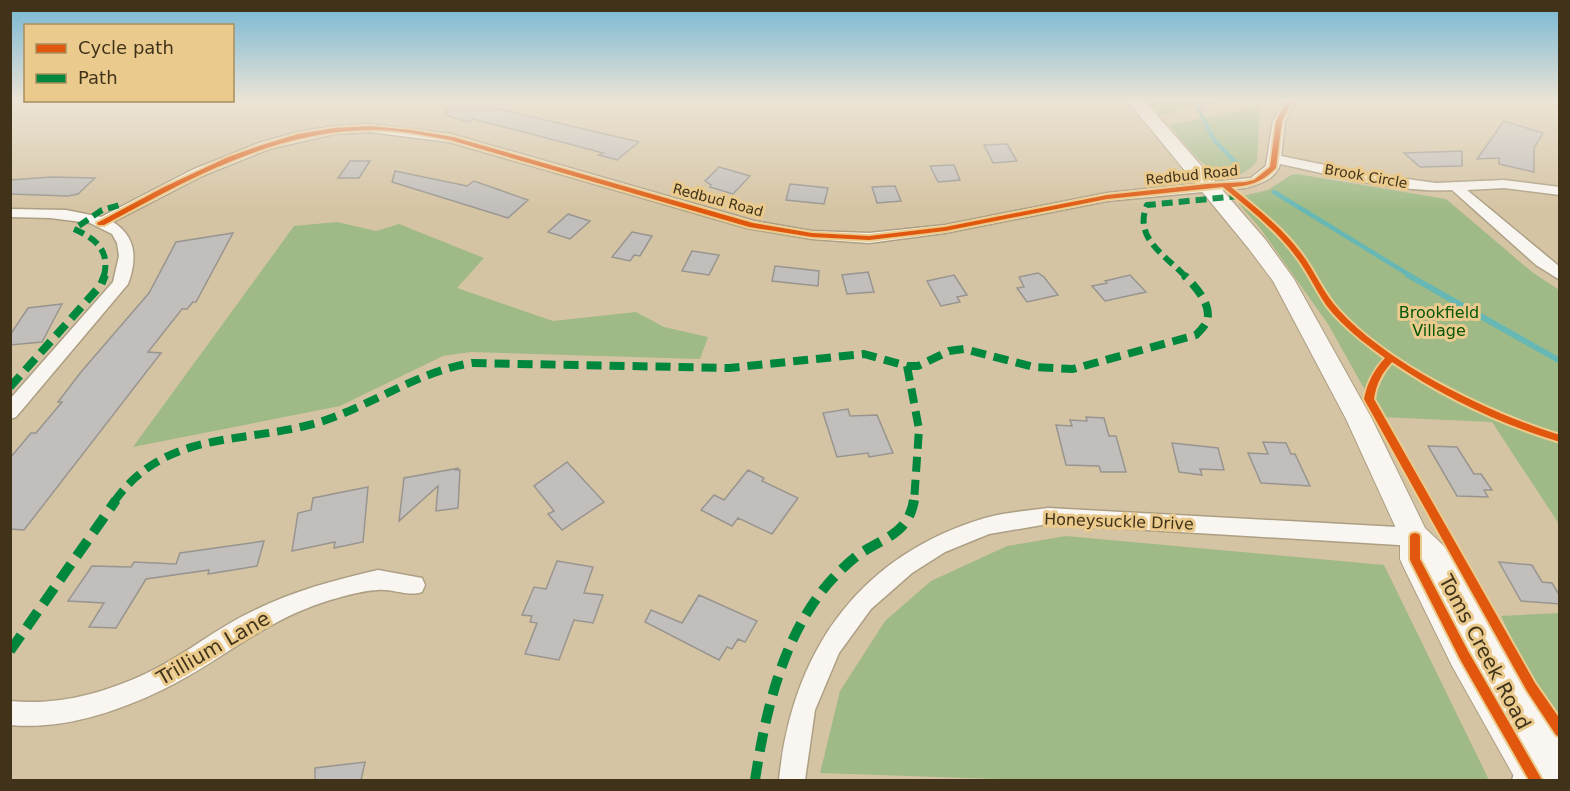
<svg xmlns="http://www.w3.org/2000/svg" width="1570" height="791" font-family="'DejaVu Sans',sans-serif">
<style>
.green{fill:#9fba86}
.lines{fill:none;stroke-linecap:round;stroke-linejoin:round}
.stream-far1{stroke:#67b8b5;stroke-width:4.5}
.stream{stroke:#67b8b5;stroke-width:6}
.building{fill:#c1bebb;stroke:#989590;stroke-width:1.5}
.street-casing{stroke:#ac9f84;stroke-width:3}
.secondary-casing{stroke:#ac9f84;stroke-width:2}
.highway-casing{stroke:#ac9f84;stroke-width:3}
.street{fill:#f9f6f1;fill-rule:evenodd}
.secondary{fill:#f9f6f1;fill-rule:evenodd}
.highway{fill:#f9f6f1;fill-rule:evenodd}
.quiet-far2{stroke:#00873e;stroke-width:6;stroke-dasharray:11 6;stroke-linecap:butt}
.quiet-far1{stroke:#00873e;stroke-width:8;stroke-dasharray:15 8;stroke-linecap:butt}
.quiet{stroke:#00873e;stroke-width:10;stroke-dasharray:19 10;stroke-linecap:butt}
.cycleway-casing{stroke:#ebcb8d;stroke-width:4}
.cycleway{fill:#e0570d;fill-rule:evenodd}
.labels{text-anchor:middle;stroke-width:6;stroke-linejoin:round;paint-order:stroke}
.far-street-label{font-size:14px;fill:#40331a;stroke:#ebcb8d}
.park-label{font-size:16px;fill:#055607;stroke:#ebcb8d}
.street-label{font-size:16px;fill:#40331a;stroke:#ebcb8d}
.near-street-label{font-size:20px;fill:#40331a;stroke:#ebcb8d}
</style>
<rect width="100%" height="100%" fill="#d5c4a3"/>
<path class="green" d="M1146 100H1234L1159 115Z
M1260 106 1257 161C1224 202 1190 149 1169 125Z
M1297 174 1446 199 1532 272 1559 290V524L1492 422 1380 417 1328 324 1260 228 1239 204 1240 198 1243 196 1268 190 1291 175Z
M337 222 376 231 399 224 484 258 457 288 553 321 636 312 664 327 708 337 700 359 471 352 443 356 340 406 133 447 294 226Z
M1066 536 1384 565 1489 780H1026L820 773 840 691 885 621 931 581 1007 546Z
M1559 613H1560L1559 717 1533 683 1501 616Z"/>
<g class="lines">
<path class="stream-far1" d="M1194 100 1214 140 1236 163
M1274 192 1411 276"/>
<path class="stream" d="M1408 275 1560 361"/>
</g>
<path class="building" d="M461 100H501L490 107 639 142 617 160 599 155 603 153 524 132 473 119 468 122 444 115 449 111 445 110Z
M1504 121 1543 133 1534 148V172L1499 164V158L1477 159Z
M1007 144 1017 161 993 163 984 145Z
M1462 151V166L1420 167 1404 153Z
M350 161H370L359 178H338Z
M954 165 960 180 938 182 930 166Z
M719 167 750 176 733 194 710 187 711 185 705 181Z
M395 171 467 186 474 181 528 200 508 218 392 182Z
M52 177 95 178 78 194 68 196 10 194V180Z
M790 184 828 188 824 204 786 200Z
M895 186 901 201 877 203 872 187Z
M568 214 590 221 570 239 548 232Z
M632 232 652 236 640 256 634 255 630 261 612 257Z
M233 233 196 302H193L187 309H182L148 352 161 353 24 530 10 529V458L31 433H36L62 402H58L81 372 149 293 176 242Z
M692 251 719 255 709 275 682 271Z
M775 266 819 271 818 286 772 281Z
M868 272 874 292 847 294 842 275Z
M1038 273 1044 277 1058 295 1027 302 1017 288 1024 287 1019 277Z
M954 275 967 295 957 297 960 302 941 306 927 281Z
M1130 275 1146 292 1105 301 1092 286 1107 283 1105 281Z
M62 304 42 342 10 345V335L28 308Z
M848 409 850 416 877 415 893 453 869 457 868 453 837 457 823 413Z
M1086 417 1104 418 1109 436H1116L1126 472H1101L1099 466 1066 465 1056 425 1072 426 1070 420 1087 421Z
M1263 442 1286 443 1291 454H1295L1310 486 1261 483 1248 453 1268 454Z
M1172 443 1218 448 1224 470 1200 469 1202 475 1179 472Z
M1428 446 1457 447 1474 474H1481L1492 490H1484L1488 497 1457 496Z
M567 462 604 502 562 530 548 514 554 511 534 486Z
M459 468 456 470H460L458 508 436 511 438 486 399 521 404 478Z
M748 470 764 478 762 481 798 498 772 534 738 518 732 526 701 510 714 495 724 500Z
M368 487 363 542 334 548 335 542 292 551 298 513 311 510 313 498Z
M264 541 257 566 208 574 209 570 146 579 116 628 89 627 104 603 68 601 92 566 131 567 134 562 176 564 180 553Z
M557 561 593 567 584 593 603 595 593 623 574 620 559 660 525 654 537 623 530 622 532 616 522 615 534 587 546 589Z
M1499 562 1532 565 1542 582 1552 583 1560 596V604L1521 601Z
M699 595 757 621 745 642 738 639 732 649 727 647 719 660 645 622 651 610 682 623Z
M365 762 361 780H315V768Z"/>
<g class="lines">
<g class="street-casing">
<path id="street" d="M1284 100H1296L1285 121 1281 156 1364 173 1436 183 1504 180 1560 187V195L1504 188 1467 190 1560 267V280L1536 265 1452 190C1397 193 1334 175 1280 164 1277 178 1258 185 1245 188L1107 201 945 233 869 243 812 239 747 228 449 142 370 132 334 134 269 149 202 176 113 222C137 237 137 260 128 284L16 417 10 419V399L113 282 119 256 117 243 112 234 90 223 50 218 10 217V209L66 210 101 217 192 170 259 143 298 132 334 126 370 124 451 134 754 221 812 231 869 233 945 225 1107 193 1251 178 1266 166 1273 121Z
M1048 508 1415 528 1422 531 1425 537 1422 543 1415 546 1048 524 989 534 945 552 912 573 871 609 839 653 815 710 805 780H779C792 652 858 556 985 518 1005 512 1027 511 1048 508Z
M378 570 422 578 425 585 422 592C407 597 392 588 377 590 360 591 340 597 324 602 262 622 219 662 164 689 117 712 63 730 10 725V701C57 706 105 693 147 673 184 656 216 628 253 611 293 591 335 580 378 570Z"/>
</g>
<g class="secondary-casing">
<path id="secondary" d="M1127 100H1144L1265 239 1294 279 1372 419 1425 528 1448 550 1473 595 1560 731V780H1516L1452 666 1404 568 1400 559V537L1346 419 1273 281 1249 249Z"/>
</g>
<g class="highway-casing">
<path id="highway" d="M1535 756 1560 757V780H1512L1518 762Z"/>
</g>
<use href="#street" class="street"/>
<use href="#secondary" class="secondary"/>
<use href="#highway" class="highway"/>
<path class="quiet-far2" d="M104 276C110 250 96 239 74 229L102 210 120 205
M1185 276C1165 255 1133 238 1147 205L1239 196"/>
<path class="quiet-far1" d="M907 366 919 429 914 502
M10 387 101 285 105 275
M114 502C166 428 244 445 320 422 373 405 416 372 472 363L729 368 864 354 907 366H918L949 351 964 349 1034 367 1073 369 1196 335C1199 332 1204 327 1206 323 1214 306 1195 286 1184 275"/>
<path class="quiet" d="M10 651 116 500
M755 780C765 715 780 648 819 595 830 580 844 566 858 555 884 537 908 535 914 500"/>
<g class="cycleway-casing">
<path id="cycleway" d="M1287 100H1293L1282 121 1276 168C1262 182 1252 186 1231 187 1255 207 1282 227 1301 253 1315 271 1323 293 1339 310 1389 365 1489 413 1560 435V442C1500 424 1443 397 1392 362 1382 373 1376 384 1374 399L1535 683 1560 719V737L1556 735 1527 691 1364 399C1367 383 1374 370 1385 358 1364 343 1342 326 1326 305 1315 289 1307 270 1294 254 1275 229 1248 208 1223 187L1107 199 945 231 869 240 812 237 749 227 450 140C423 135 396 129 368 130 271 132 187 180 104 225H98L97 223 162 188 228 157 262 145 298 134 334 128 370 126 411 130 453 137 753 223 812 233 869 236 945 227 1107 195 1207 184 1245 182 1254 180 1270 167 1276 121Z
M1415 533 1419 534 1420 537V559L1468 651 1542 780H1529L1460 659 1411 562 1410 559V537L1411 534Z"/>
</g>
<use href="#cycleway" class="cycleway"/>
</g>
<linearGradient id="sky" x2="0" y2="1"><stop stop-color="#74b6d4"/><stop offset="0.48" stop-color="#ece4d6"/><stop offset="1" stop-color="#ece4d6" stop-opacity="0"/></linearGradient>
<rect width="1570" height="210" fill="url(#sky)"/>
<g class="labels">
<g class="far-street-label">
<text transform="translate(1192 175) rotate(-6)" y="5">Redbud Road</text>
<text transform="translate(1366 176) rotate(10)" y="5">Brook Circle</text>
<text transform="translate(718 200) rotate(15)" y="5">Redbud Road</text>
</g>
<g class="park-label">
<text x="1439" y="318">Brookfield<tspan x="1439" dy="18">Village</tspan></text>
</g>
<g class="street-label">
<text transform="translate(1119 521) rotate(2)" y="6">Honeysuckle Drive</text>
</g>
<g class="near-street-label">
<text transform="translate(213 648) rotate(-30)" y="7">Trillium Lane</text>
<text transform="translate(1485 652) rotate(62)" y="7">Toms Creek Road</text>
</g>
</g>
<rect width="1570" height="791" fill="none" stroke="#40331a" stroke-width="24"/>
<rect x="24" y="24" width="210" height="78" fill="#ebcb8d" stroke="#a78e5f" stroke-width="1.5"/>
<rect x="36" y="44" width="30" height="9" fill="#e0570d" stroke="#a78e5f" stroke-width="1.5"/>
<text x="78" y="54" font-size="18" fill="#40331a">Cycle path</text>
<rect x="36" y="74" width="30" height="9" fill="#00873e" stroke="#a78e5f" stroke-width="1.5"/>
<text x="78" y="84" font-size="18" fill="#40331a">Path</text>
</svg>
